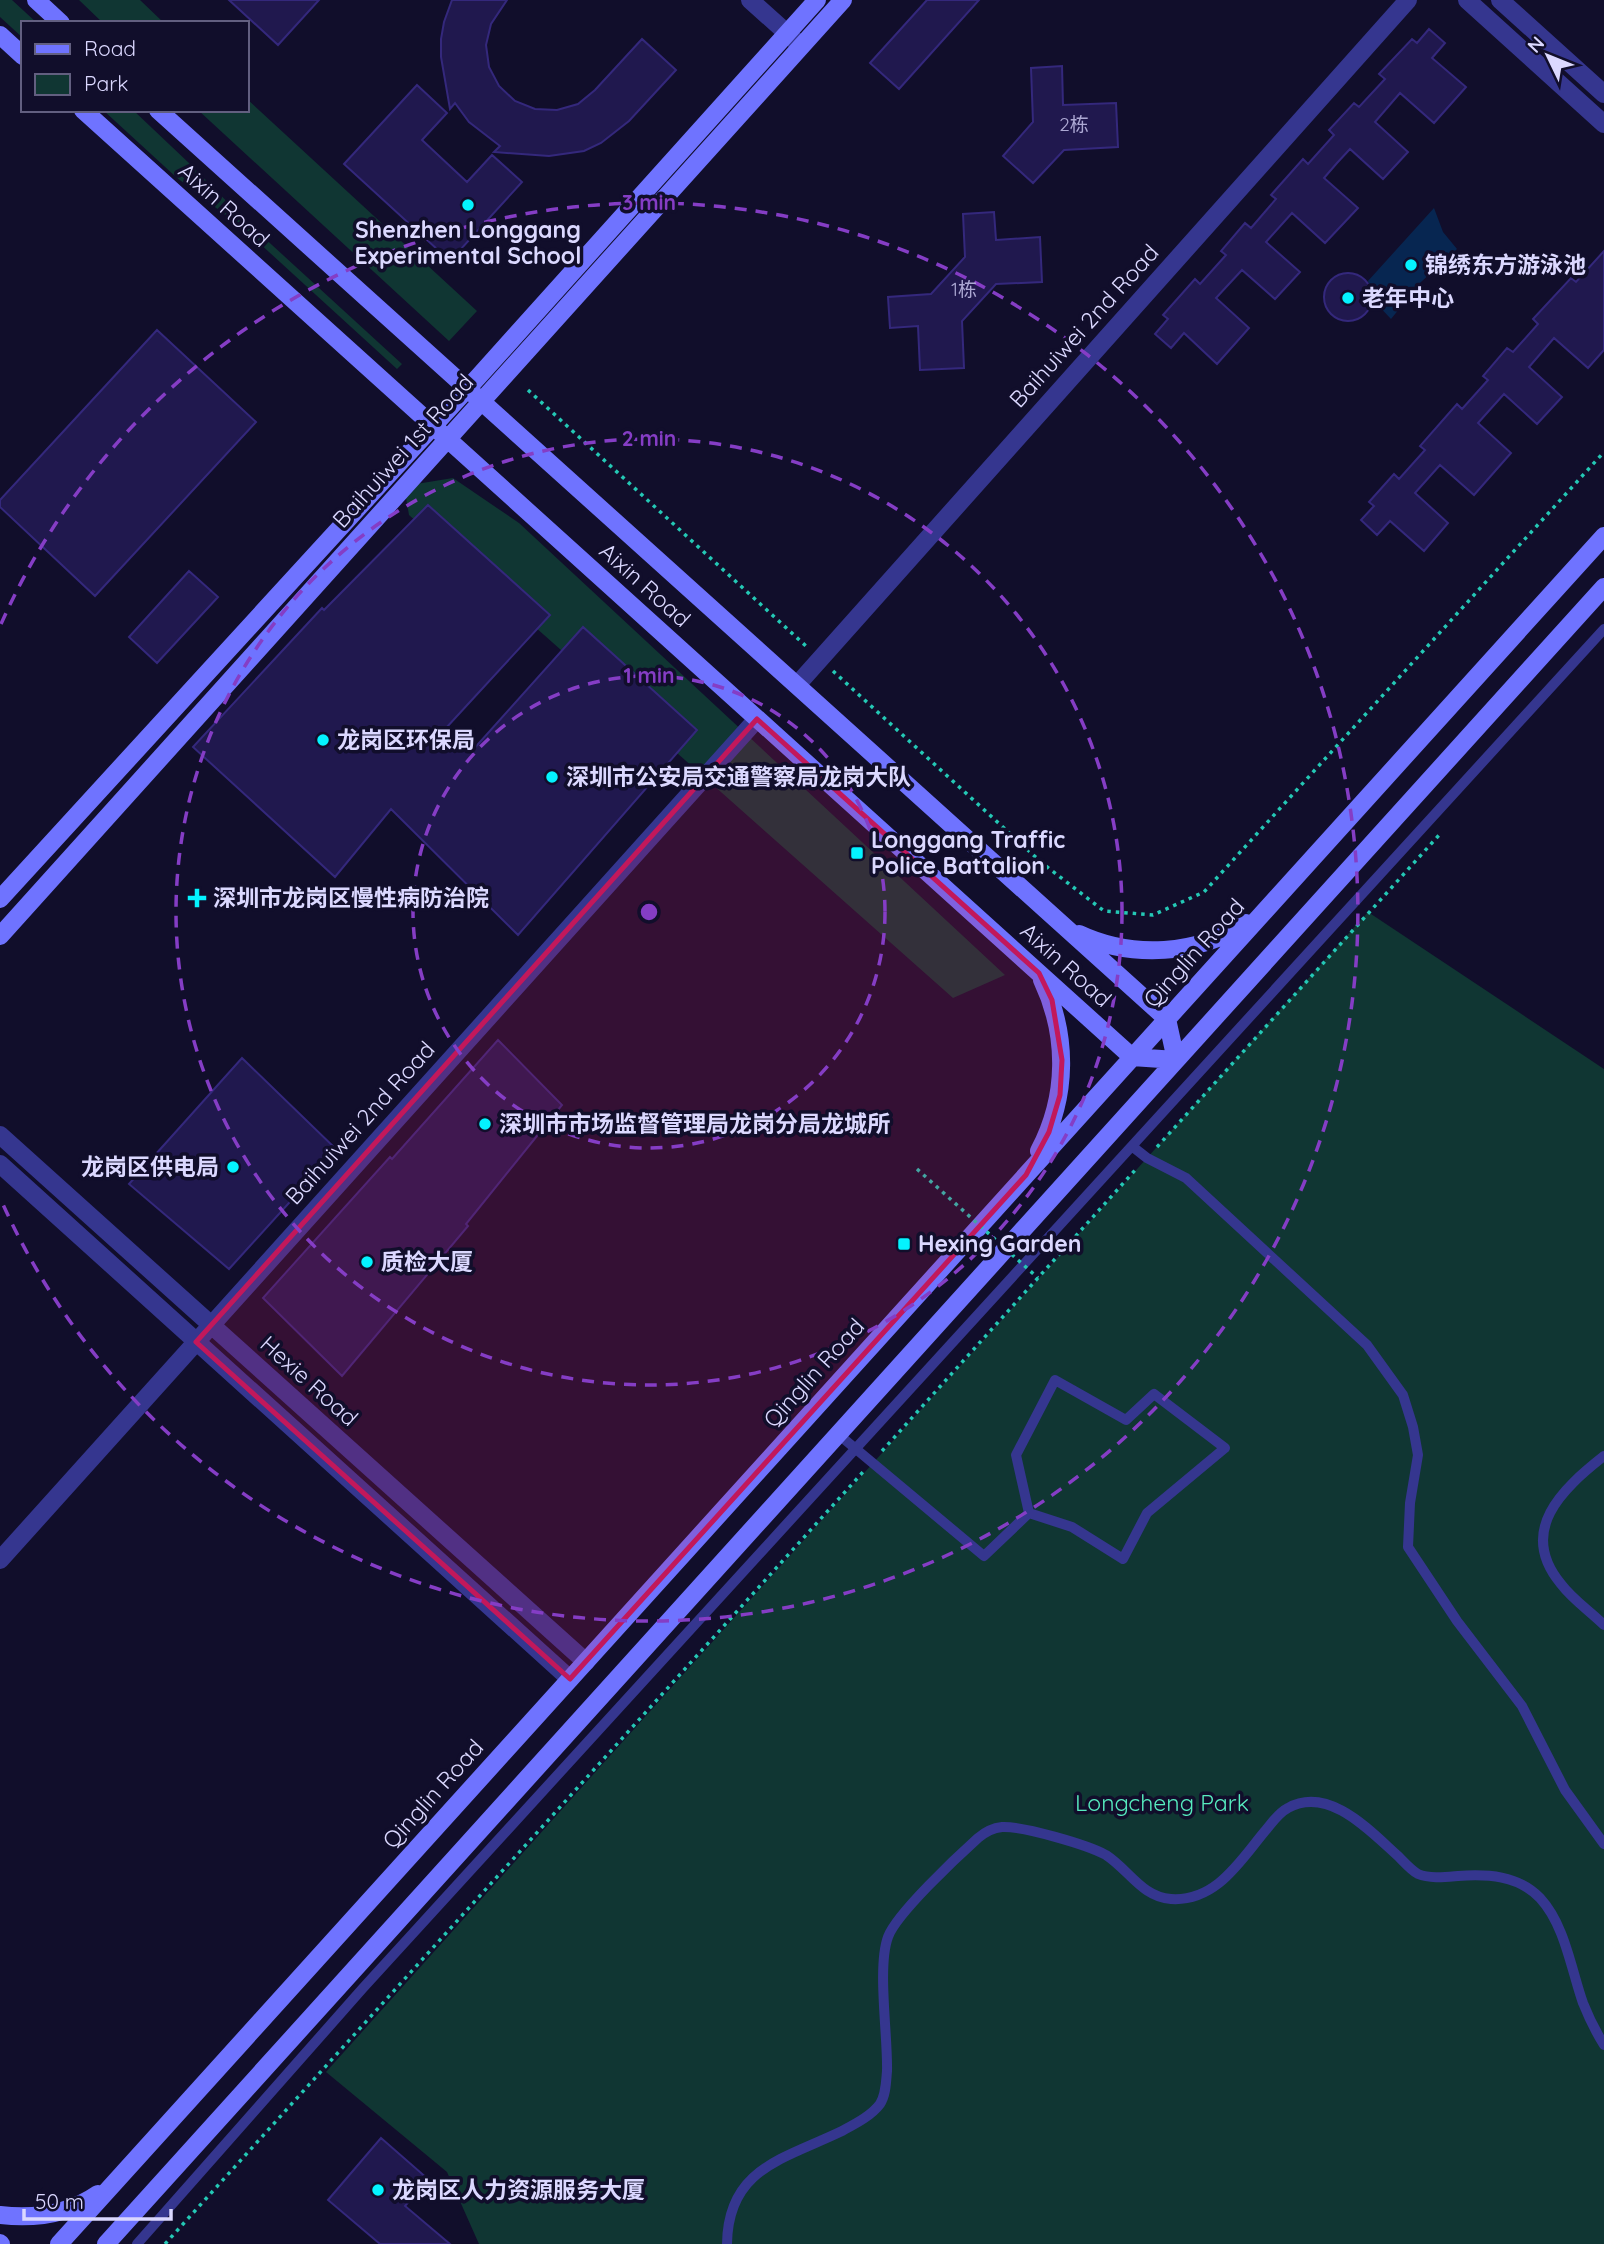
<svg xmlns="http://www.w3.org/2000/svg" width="1604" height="2244" font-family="Quicksand,'Noto Sans SC',sans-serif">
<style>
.green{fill:#103633}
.water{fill:#072651}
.building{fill:#20184e;stroke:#34287c;stroke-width:2}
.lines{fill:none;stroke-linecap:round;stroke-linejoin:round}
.path{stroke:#24c8b5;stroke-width:3.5;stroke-dasharray:3.5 5;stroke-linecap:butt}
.lane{stroke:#35368f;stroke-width:10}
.street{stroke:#35368f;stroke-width:18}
.secondary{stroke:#6f73ff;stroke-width:18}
.path-bridge{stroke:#24c8b5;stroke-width:3.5;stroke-dasharray:3.5 5;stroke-linecap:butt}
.marked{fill:#c2185b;fill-opacity:0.2;stroke:#c2185b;stroke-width:5;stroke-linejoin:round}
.ring{fill:none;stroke:#853dc5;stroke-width:3.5;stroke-dasharray:12 9}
.poi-dot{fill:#04f3ff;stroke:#110e2b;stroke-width:2.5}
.labels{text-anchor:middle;stroke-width:7;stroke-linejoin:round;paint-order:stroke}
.number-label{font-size:19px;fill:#aca8d3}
.street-label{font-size:23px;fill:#dbd8ff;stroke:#110e2b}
.poi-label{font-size:23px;font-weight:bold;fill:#dbd8ff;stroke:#110e2b;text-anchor:start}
.park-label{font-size:23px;fill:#57ecbf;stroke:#110e2b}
.centre{fill:#853dc5;stroke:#110e2b;stroke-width:3.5}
.ring-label{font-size:21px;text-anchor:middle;font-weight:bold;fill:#853dc5;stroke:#110e2b;stroke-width:7;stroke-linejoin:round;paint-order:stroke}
</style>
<rect width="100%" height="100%" fill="#110e2b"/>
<path class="green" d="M0 0H12L37 23H23V38L0 17Z
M79 0H140L164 23H103Z
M247 99 477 311 449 341 198 110H247Z
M103 110H133L190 164 248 223 402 364 397 369 246 231 176 177Z
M453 478 519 523 1005 975 953 998 409 515 404 486Z
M1368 912 1604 1069V2244H479L447 2172 326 2072Z"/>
<path class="water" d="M1434 208 1443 232 1457 249 1421 282 1391 319 1376 303 1368 281Z"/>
<path class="building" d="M229 0H319L278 45Z
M452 0H507L491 24 486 45 489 67 499 86 515 101 535 109 557 110 578 104 595 90 642 39 676 70 629 121 601 143 584 151 549 156 494 152 500 146 469 122 455 103 450 109 441 57V39L444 22Z
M927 0H979L899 89 870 63Z
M1429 29 1445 43 1432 58 1466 87 1434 123 1400 93 1375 122 1408 152 1383 179 1350 149 1337 163 1324 178 1358 208 1325 243 1292 213 1266 242 1300 272 1275 299 1242 270 1216 298 1249 328 1217 364 1184 333 1171 348 1155 334 1168 319 1163 315 1195 279 1200 284 1226 255 1221 251 1245 223 1251 228 1276 199 1271 195 1303 159 1308 164 1334 135 1329 130 1354 103 1359 107 1385 79 1379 74 1412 39 1417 43Z
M1062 66 1063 105 1116 103 1118 147 1064 150 1033 183 1003 156 1033 122 1031 68Z
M417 85 447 113 422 140 467 182 492 155 522 182 450 261 344 164Z
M994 212 996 240 1040 237 1042 282 996 284 962 321 964 368 920 370 918 326 890 328 888 297 931 294 965 257 963 214Z
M1604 251V350L1588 368 1554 338 1529 367 1562 397 1537 424 1504 394 1478 423 1511 453 1474 495 1440 465 1415 493 1448 523 1424 551 1390 521 1377 535 1361 520 1374 506 1369 502 1394 474 1399 479 1425 450 1420 446 1457 404 1462 409 1488 380 1483 376 1507 348 1513 352 1538 324 1533 319 1571 278 1576 282Z
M1324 297a24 24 0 1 1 48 0a24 24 0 1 1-48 0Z
M157 330 256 422 95 596 0 507V500Z
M428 505 550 615 446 728 471 752 583 627 697 730 518 935 391 809 335 877 193 747 322 608 324 610Z
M189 571 218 597 157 663 129 637Z
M498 1040 562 1105 466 1224 468 1226 342 1376 263 1298 390 1157 392 1159Z
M242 1058 337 1150 229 1269 129 1184Z
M381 2138 428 2179 405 2206 450 2244H380L328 2200Z"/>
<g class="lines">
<path class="path" d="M528 390 807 647
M833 671 1042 863 1104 911 1153 915 1204 892 1604 452
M1157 1147 1440 834
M882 1451 1137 1168
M165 2244 863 1472"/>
<path class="lane" d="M1133 1147 1147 1158 1186 1178 1367 1345 1403 1395 1413 1427 1418 1455 1410 1503 1408 1547 1457 1621 1522 1706 1565 1790 1604 1844
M838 1434 984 1556 1029 1513 1016 1455 1055 1380 1126 1420 1154 1394 1225 1448 1147 1513 1123 1559 1072 1527 1029 1513
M1604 1456C1562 1489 1517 1531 1561 1584 1573 1600 1590 1611 1604 1625
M137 2244 363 1988 1604 629
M727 2244C728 2168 784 2159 842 2131 855 2124 871 2116 880 2104 886 2095 886 2082 887 2071 888 2036 877 1967 888 1937 896 1914 958 1856 978 1838 985 1832 993 1828 1002 1827 1023 1826 1088 1845 1106 1855 1129 1870 1142 1897 1171 1899 1216 1902 1240 1861 1265 1831 1272 1823 1278 1813 1288 1808 1329 1785 1371 1832 1398 1856 1404 1862 1411 1870 1418 1874 1430 1879 1446 1877 1458 1876 1487 1874 1518 1875 1540 1898 1565 1925 1571 1969 1583 2003 1589 2018 1596 2032 1604 2045"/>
<path class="street" d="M750 0 799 44
M1467 0 1604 124
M1500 0 1604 94
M797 685 1408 0
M0 1135 586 1662
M0 1164 570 1679
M0 1560 757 719"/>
<path class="secondary" d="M36 0 61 23
M0 35 23 56
M83 110 1132 1057 1176 1060
M158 110 1167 1019 1176 1060
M0 899 479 376 817 0
M1079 934C1132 959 1198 955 1246 923
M0 936 843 0
M1039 1151C1068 1096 1068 1035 1042 980
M0 2215C34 2219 69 2214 98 2194
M0 2243 1 2244
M59 2244 1604 536
M106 2244 1604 587"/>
<path class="path-bridge" d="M917 1169 1038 1278"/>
</g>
<path class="marked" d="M757 719 1039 973 1052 1000 1062 1060 1060 1095 1049 1132 1026 1175 570 1679 196 1342Z"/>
<g class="ring">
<circle cx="649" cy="912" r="236"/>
<circle cx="649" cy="912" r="473"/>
<path d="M1 624A709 709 0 1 1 1 1200"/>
</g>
<g class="poi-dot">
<circle cx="468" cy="205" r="7"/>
<circle cx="1411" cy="265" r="7"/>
<circle cx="1348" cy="298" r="7"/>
<circle cx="323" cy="740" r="7"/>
<circle cx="552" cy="777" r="7"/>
<rect x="850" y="846" width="14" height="14" rx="3.5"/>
<path d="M193.5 887.5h7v7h7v7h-7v7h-7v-7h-7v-7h7z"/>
<circle cx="485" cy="1124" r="7"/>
<circle cx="233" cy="1167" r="7"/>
<rect x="897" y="1237" width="14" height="14" rx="3.5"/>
<circle cx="367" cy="1262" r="7"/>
<circle cx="378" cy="2190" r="7"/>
</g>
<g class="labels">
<g class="number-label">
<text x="1074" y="131">2栋</text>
<text x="964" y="296">1栋</text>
</g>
<g class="street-label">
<text transform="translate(224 205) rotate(42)" y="8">Aixin Road</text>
<text transform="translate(1084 326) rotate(-48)" y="8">Baihuiwei 2nd Road</text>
<text transform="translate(403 451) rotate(-48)" y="8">Baihuiwei 1st Road</text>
<text transform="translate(645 585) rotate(42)" y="8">Aixin Road</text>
<text transform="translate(1194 953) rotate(-48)" y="8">Qinglin Road</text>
<text transform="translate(1066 965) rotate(42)" y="8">Aixin Road</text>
<text transform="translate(360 1123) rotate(-48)" y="8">Baihuiwei 2nd Road</text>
<text transform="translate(814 1373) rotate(-48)" y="8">Qinglin Road</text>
<text transform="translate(309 1381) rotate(42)" y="8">Hexie Road</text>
<text transform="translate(433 1794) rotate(-48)" y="8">Qinglin Road</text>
</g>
<g class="poi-label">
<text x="468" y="238" text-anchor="middle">Shenzhen Longgang<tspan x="468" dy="26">Experimental School</tspan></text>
<text x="1425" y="273">锦绣东方游泳池</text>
<text x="1362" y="306">老年中心</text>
<text x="337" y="748">龙岗区环保局</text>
<text x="566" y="785">深圳市公安局交通警察局龙岗大队</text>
<text x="871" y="848">Longgang Traffic<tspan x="871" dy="26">Police Battalion</tspan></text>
<text x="213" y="906">深圳市龙岗区慢性病防治院</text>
<text x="499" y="1132">深圳市市场监督管理局龙岗分局龙城所</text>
<text x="219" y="1175" text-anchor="end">龙岗区供电局</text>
<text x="918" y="1252">Hexing Garden</text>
<text x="381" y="1270">质检大厦</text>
<text x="392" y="2198">龙岗区人力资源服务大厦</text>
</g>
<g class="park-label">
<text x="1162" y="1811">Longcheng Park</text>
</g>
</g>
<circle cx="649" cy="912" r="10" class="centre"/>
<g class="ring-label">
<text x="649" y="210">3 min</text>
<text x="649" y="446">2 min</text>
<text x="649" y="683">1 min</text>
</g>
<rect x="21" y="21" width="228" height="91" fill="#110e2b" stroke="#625f80" stroke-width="2"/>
<rect x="35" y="44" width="35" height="10" fill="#6f73ff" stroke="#625f80" stroke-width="2"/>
<text x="84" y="56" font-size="21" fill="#dbd8ff">Road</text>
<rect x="35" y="74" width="35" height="21" fill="#103633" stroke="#625f80" stroke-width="2"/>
<text x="84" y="91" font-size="21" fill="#dbd8ff">Park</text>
<g transform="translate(1548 56) rotate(313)" stroke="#110e2b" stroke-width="5" paint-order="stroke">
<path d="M0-5L12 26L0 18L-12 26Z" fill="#dbd8ff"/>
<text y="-10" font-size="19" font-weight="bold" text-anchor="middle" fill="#dbd8ff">N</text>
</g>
<path d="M24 2209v10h147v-10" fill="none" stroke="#dbd8ff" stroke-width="3.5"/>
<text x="35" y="2209" font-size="21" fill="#dbd8ff" stroke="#110e2b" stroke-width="5" paint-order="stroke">50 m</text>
</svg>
